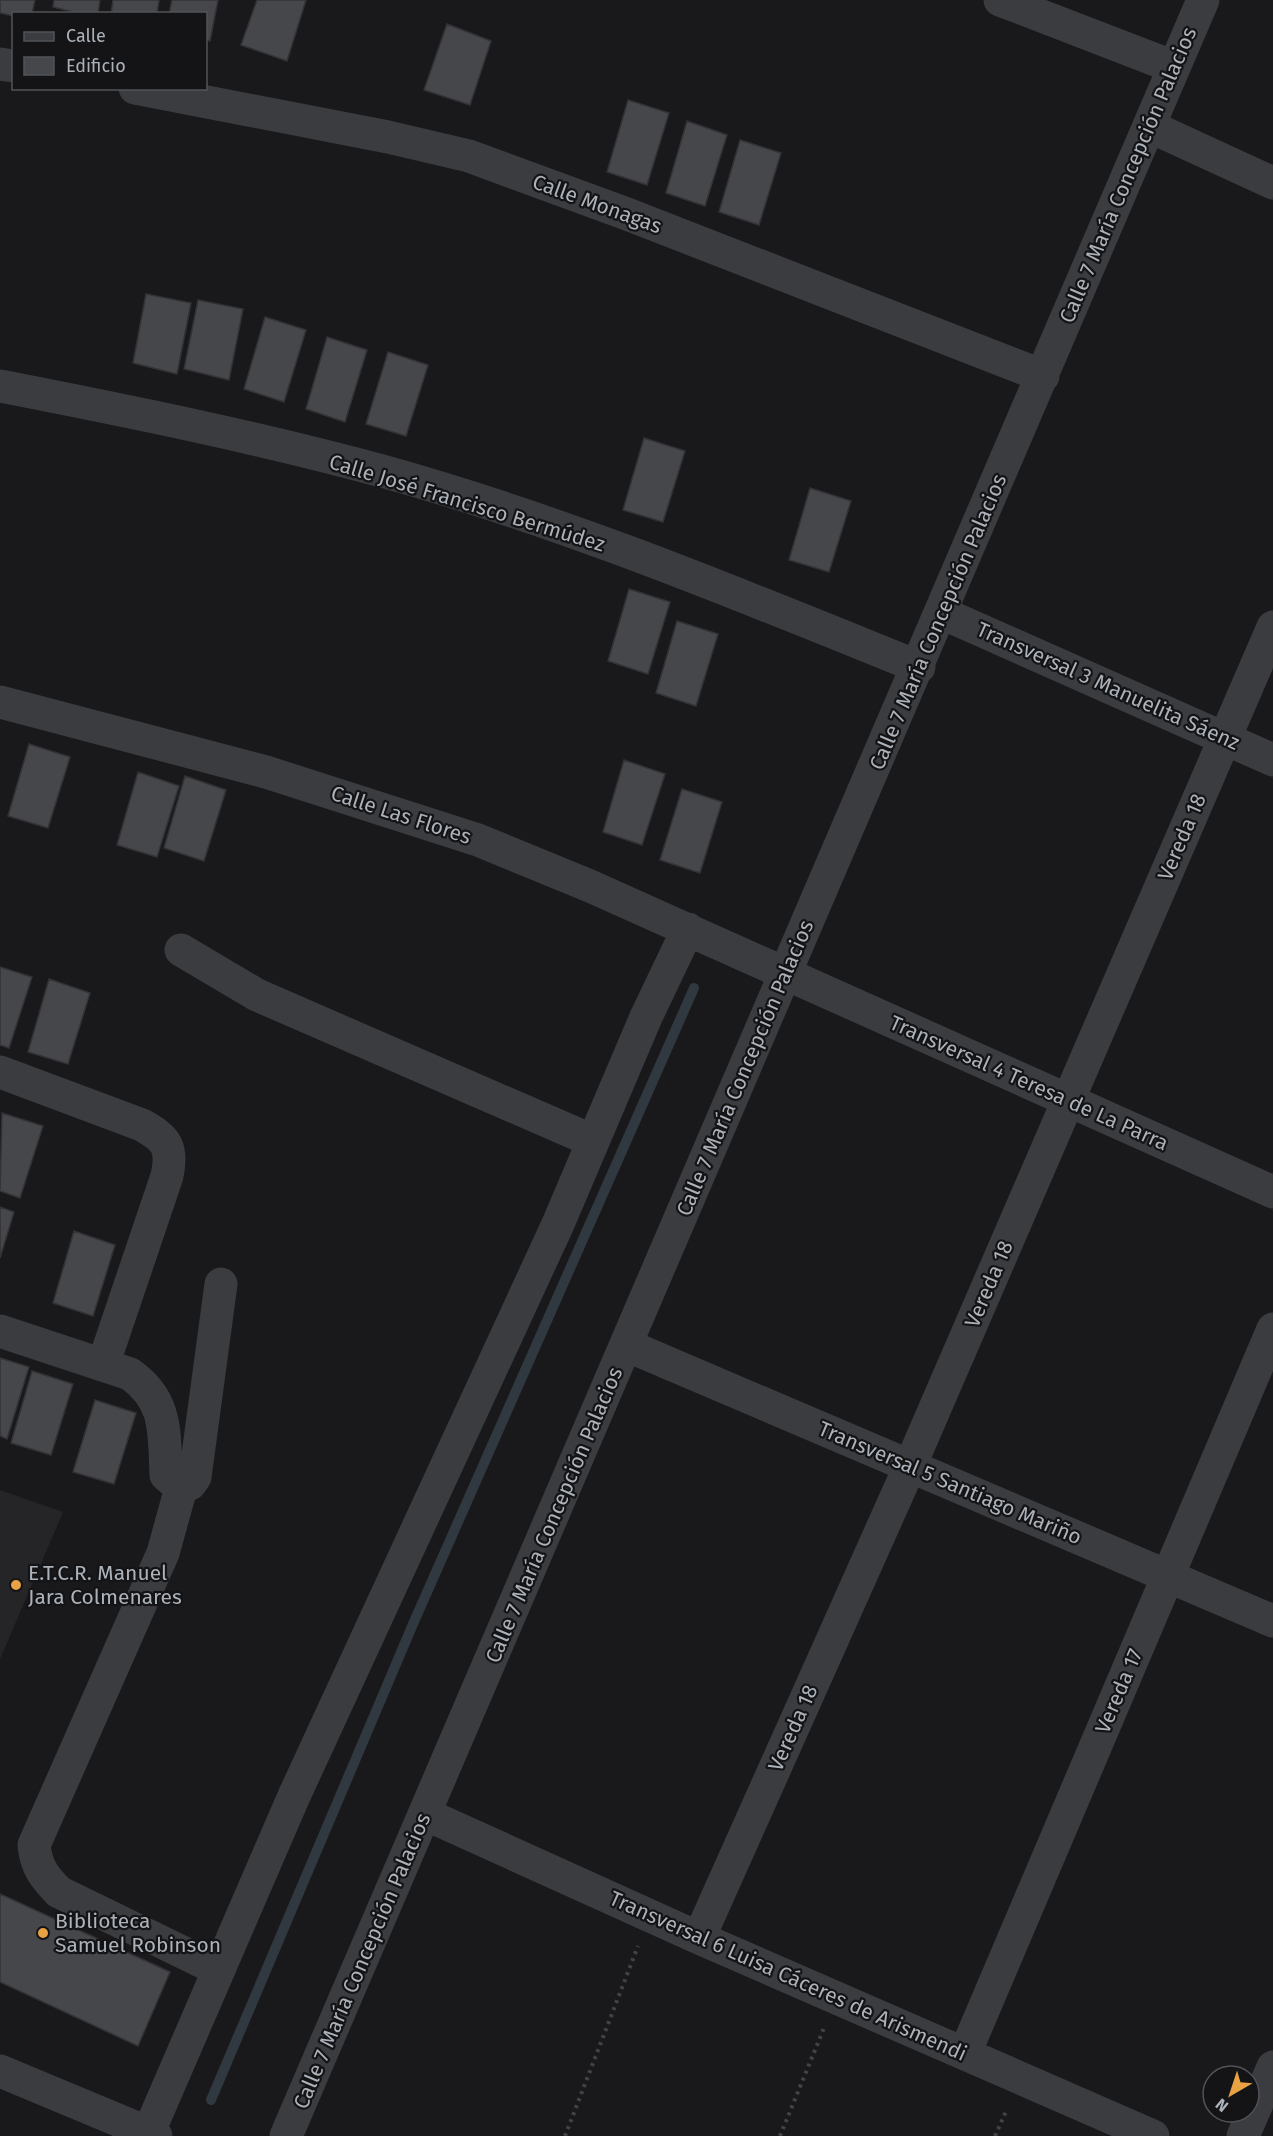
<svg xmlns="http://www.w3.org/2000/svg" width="1273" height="2136" font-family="'Fira Sans',sans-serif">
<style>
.built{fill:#252528}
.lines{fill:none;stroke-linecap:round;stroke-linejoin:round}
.stream{stroke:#2f393f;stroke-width:10}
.building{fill:#46474b;stroke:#333337;stroke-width:1.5}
.path{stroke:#404347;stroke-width:4;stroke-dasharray:3 4.5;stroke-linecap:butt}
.minor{stroke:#3a3c40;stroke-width:33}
.poi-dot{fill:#e9a243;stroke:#141416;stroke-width:2}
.labels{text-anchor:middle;stroke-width:4.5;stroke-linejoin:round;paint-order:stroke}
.street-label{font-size:21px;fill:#acb2ba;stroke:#141416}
.poi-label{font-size:21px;fill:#acb2ba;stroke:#141416;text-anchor:start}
</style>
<rect width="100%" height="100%" fill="#19191b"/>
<path class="built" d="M0 1490 63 1512 0 1659Z"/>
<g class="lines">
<path class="stream" d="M211 2100 413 1624 694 988"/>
</g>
<path class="building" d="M0 0H35L32 14H14V16L0 13Z
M54 0H100L98 14H81L53 7Z
M113 0H159L157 14H111Z
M172 0H218L210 41 206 40V14H169Z
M257 0H306L287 61 241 45Z
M447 24 491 41 470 105 424 90Z
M628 100 669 113 647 185 607 172Z
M687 121 727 135 705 206 666 193Z
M740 140 781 153 759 225 719 212Z
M146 294 191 303 177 374 133 363Z
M198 300 243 309 229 380 184 369Z
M265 317 306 330 284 402 244 389Z
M327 337 367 350 345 422 306 409Z
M388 352 428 365 406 436 366 424Z
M644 438 685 451 663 522 623 510Z
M810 488 851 501 829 572 789 560Z
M629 589 670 602 648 674 608 661Z
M677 621 718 634 696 706 656 693Z
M29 744 70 757 48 828 8 816Z
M624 760 665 774 642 845 603 832Z
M138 772 179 786 157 857 117 845Z
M185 776 226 790 204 861 164 848Z
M682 789 722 802 700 873 660 860Z
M0 967 32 977 9 1048 0 1045Z
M49 979 90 993 68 1064 28 1052Z
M2 1113 43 1126 20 1198 0 1191Z
M0 1207 14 1212 0 1258Z
M74 1231 115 1245 93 1316 53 1303Z
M0 1358 29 1367 7 1439 0 1436Z
M32 1371 73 1384 51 1455 11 1443Z
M95 1400 136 1413 114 1484 73 1472Z
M0 1894 170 1972 138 2046 0 1982Z"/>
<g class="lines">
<path class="path" d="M565 2136 638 1946
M780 2136 824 2028
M995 2136 1007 2109"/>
<path class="minor" d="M1000 0 1174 67
M0 64 14 66
M135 88 388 137 469 156 627 214 1043 376
M1149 126 1273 183
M0 386C128 411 257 437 382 471 566 522 743 596 919 667
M942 613 1273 760
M0 702 266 772 478 840 590 886 1273 1192
M181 950 257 995 593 1141
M0 1072 142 1125C167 1139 173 1147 167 1176L103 1365
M0 1331 130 1374C168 1401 164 1432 166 1475L181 1488 190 1484 195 1477 221 1284
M626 1345 1273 1621
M181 1488 163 1553 34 1845C36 1867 45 1878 59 1892L219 1970
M425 1814 699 1938 1153 2136
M699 1938 910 1466 1273 627
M965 2053 1273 1329
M0 2071 156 2136
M147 2136 294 1796 558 1224 646 1017 688 929
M286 2136 1203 0
M1243 2136 1273 2067"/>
</g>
<g class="poi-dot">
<circle cx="16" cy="1585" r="6"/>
<circle cx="43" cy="1933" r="6"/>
</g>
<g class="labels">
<g class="street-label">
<text transform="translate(1128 175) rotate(-67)" y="7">Calle 7 María Concepción Palacios</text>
<text transform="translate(597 204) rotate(20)" y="7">Calle Monagas</text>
<text transform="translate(467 503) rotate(17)" y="7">Calle José Francisco Bermúdez</text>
<text transform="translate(938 622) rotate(-67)" y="7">Calle 7 María Concepción Palacios</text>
<text transform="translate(1108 686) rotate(24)" y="7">Transversal 3 Manuelita Sáenz</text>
<text transform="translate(401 815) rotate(18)" y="7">Calle Las Flores</text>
<text transform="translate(1182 837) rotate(-67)" y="7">Vereda 18</text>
<text transform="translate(745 1068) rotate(-67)" y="7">Calle 7 María Concepción Palacios</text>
<text transform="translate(1029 1083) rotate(24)" y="7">Transversal 4 Teresa de La Parra</text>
<text transform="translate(989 1284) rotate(-67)" y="7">Vereda 18</text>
<text transform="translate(950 1483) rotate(23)" y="7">Transversal 5 Santiago Mariño</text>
<text transform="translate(554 1515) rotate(-67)" y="7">Calle 7 María Concepción Palacios</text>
<text transform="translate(1119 1691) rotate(-67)" y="7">Vereda 17</text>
<text transform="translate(793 1728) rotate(-66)" y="7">Vereda 18</text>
<text transform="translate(362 1961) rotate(-67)" y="7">Calle 7 María Concepción Palacios</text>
<text transform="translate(788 1976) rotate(24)" y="7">Transversal 6 Luisa Cáceres de Arismendi</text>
</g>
<g class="poi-label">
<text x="28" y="1580">E.T.C.R. Manuel<tspan x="28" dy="24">Jara Colmenares</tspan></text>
<text x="55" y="1928">Biblioteca<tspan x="55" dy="24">Samuel Robinson</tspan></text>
</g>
</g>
<rect x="12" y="12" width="195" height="78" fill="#141416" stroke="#515358" stroke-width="1.5"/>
<rect x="24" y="32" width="30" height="9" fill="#3a3c40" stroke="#515358" stroke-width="1.5"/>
<text x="66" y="42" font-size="18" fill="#acb2ba">Calle</text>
<rect x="24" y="57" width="30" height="18" fill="#46474b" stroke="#515358" stroke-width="1.5"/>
<text x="66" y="72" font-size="18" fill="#acb2ba">Edificio</text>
<g transform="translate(1231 2094) rotate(219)"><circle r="28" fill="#141416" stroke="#515358" stroke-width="1.5"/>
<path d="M0-4.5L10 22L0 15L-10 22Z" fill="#e9a243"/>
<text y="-9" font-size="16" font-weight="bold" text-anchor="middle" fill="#acb2ba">N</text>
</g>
</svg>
